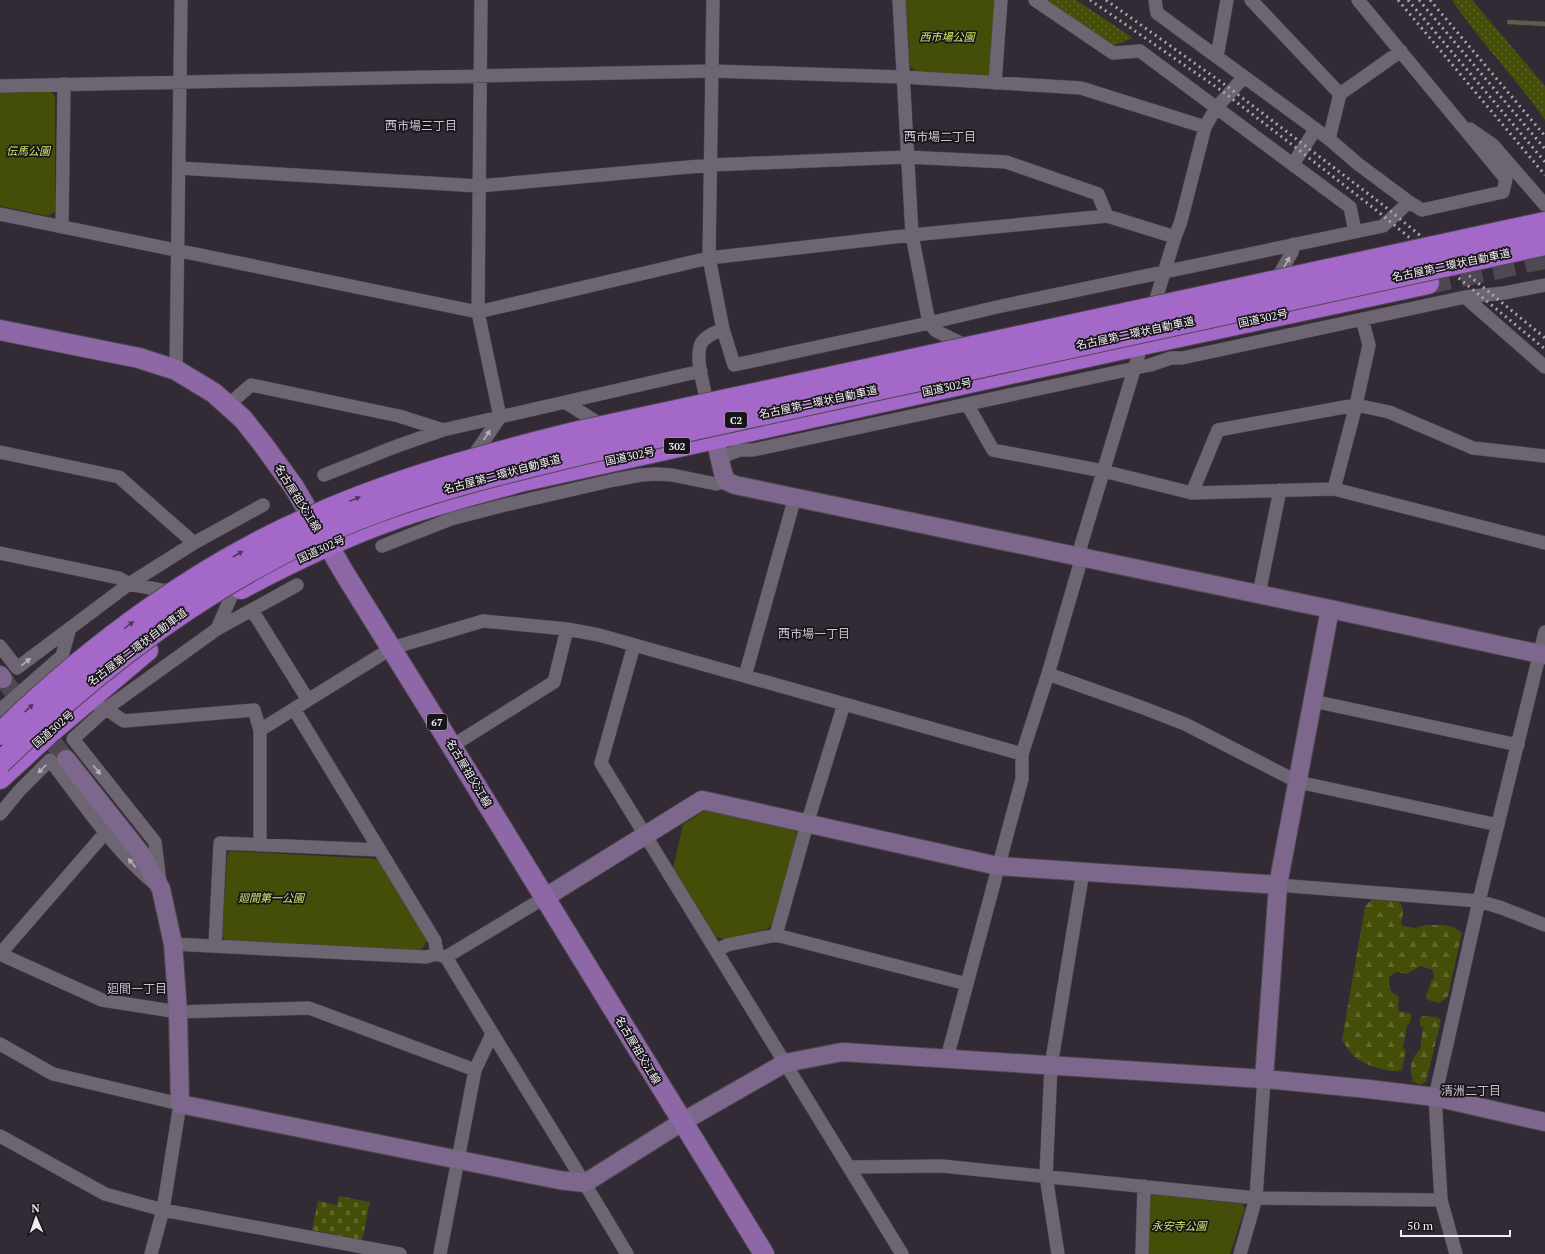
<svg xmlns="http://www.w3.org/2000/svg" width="1545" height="1254" font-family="'PT Serif','Noto Sans JP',serif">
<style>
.grass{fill:url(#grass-dots)}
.forest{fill:url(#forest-firs)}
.cemetery{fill:url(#cemetery-stones)}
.green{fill:#444e09}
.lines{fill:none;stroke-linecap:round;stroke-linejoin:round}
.stream{stroke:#5c5e4c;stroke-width:4.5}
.secondary-tunnel{stroke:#4f4852;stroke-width:18;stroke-dasharray:18 9;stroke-linecap:butt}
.highway-tunnel{stroke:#4f4852;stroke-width:22;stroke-dasharray:22 11;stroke-linecap:butt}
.street-casing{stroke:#4e4851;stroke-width:14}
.secondary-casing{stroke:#4e4851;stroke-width:20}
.primary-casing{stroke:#4e4851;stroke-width:22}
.highway-casing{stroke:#4e4851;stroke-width:24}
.street{stroke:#6d6672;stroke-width:13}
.secondary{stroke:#7e678c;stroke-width:18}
.primary{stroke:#8e68a6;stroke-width:20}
.highway{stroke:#a469c8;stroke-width:22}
.rail{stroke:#aaa5ad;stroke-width:3;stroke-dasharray:2 4;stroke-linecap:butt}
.highway-bridge-casing{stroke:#4e4851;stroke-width:24;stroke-linecap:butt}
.highway-bridge{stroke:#a469c8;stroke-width:22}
.oneway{fill:#b6b0ba}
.oneway2{fill:#503760}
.labels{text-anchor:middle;stroke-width:3.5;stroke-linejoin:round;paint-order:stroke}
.shield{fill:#18151a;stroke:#b0acb3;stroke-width:1}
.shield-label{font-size:10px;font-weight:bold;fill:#f1edf4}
.park-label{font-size:11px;font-style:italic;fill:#cee56a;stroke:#18151a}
.street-label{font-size:11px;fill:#f1edf4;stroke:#18151a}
.neighbourhood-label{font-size:12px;fill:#cac2d0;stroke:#18151a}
</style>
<defs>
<pattern id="grass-dots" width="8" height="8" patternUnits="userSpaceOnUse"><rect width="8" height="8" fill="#444e09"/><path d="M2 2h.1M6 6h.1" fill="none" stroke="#5f682d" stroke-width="1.8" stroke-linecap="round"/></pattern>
<pattern id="forest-firs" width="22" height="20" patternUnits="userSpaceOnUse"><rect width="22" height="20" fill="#444e09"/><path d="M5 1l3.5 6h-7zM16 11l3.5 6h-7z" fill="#5f682d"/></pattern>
<pattern id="cemetery-stones" width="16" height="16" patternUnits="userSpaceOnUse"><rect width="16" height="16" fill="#444e09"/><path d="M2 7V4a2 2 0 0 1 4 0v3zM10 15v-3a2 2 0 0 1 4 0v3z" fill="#5f682d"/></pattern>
</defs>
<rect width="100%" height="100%" fill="#322b36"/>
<path class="grass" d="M1045 0H1076L1133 38 1113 46Z
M1452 0H1472L1545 86V120C1516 78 1480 42 1452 0Z"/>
<path class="forest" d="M1372 899 1399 902C1405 909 1403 914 1401 923L1403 926 1416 928 1424 925H1443L1453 927 1462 932 1448 996 1440 1003 1428 1000 1426 998 1431 981 1434 979 1433 970 1420 966 1407 974 1396 972 1390 976C1387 987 1390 992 1399 997L1398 1009 1399 1011 1411 1014C1412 1019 1410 1022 1407 1026L1403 1048 1406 1050 1402 1070C1391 1074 1365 1065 1356 1058 1351 1054 1346 1046 1342 1040L1365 907Z
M1422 1016 1436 1017 1441 1020 1426 1082 1420 1085 1412 1081C1413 1077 1411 1075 1411 1071 1410 1064 1414 1054 1420 1050L1423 1028 1420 1026V1019Z"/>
<path class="cemetery" d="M339 1196 370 1202 362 1240 312 1230 318 1201 337 1205Z"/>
<path class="green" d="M906 0H997L992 71 987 76 915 71 910 66Z
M0 92H51L55 96V212L48 216 0 206Z
M706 810 794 829 797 834 772 925 767 929 726 939 715 937 673 868 683 824Z
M230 851 378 859 427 941 421 950 227 941 222 937 227 856Z
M1153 1194 1242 1204 1245 1208 1230 1254H1147L1148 1199Z"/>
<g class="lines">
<path class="stream" d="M1509 22 1545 24"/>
<path class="secondary-tunnel" d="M3 679 66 759"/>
<path class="highway-tunnel" d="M1428 283 1545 258"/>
<g class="street-casing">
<path id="street" d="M899 0 912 235 929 323 936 331 969 347
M1035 0 1113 53 1140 51 1350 207 1355 231
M1155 0 1157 13 1329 139 1358 164 1409 202 1422 210 1503 192 1506 179 1358 0
M1251 0 1340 94
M1217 57 1227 0
M995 83 1001 0
M0 86 712 71 903 77 1081 88 1205 127
M1470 129 1493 145 1545 205
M1329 139 1340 94 1401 51
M1293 164 1315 130
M179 168 479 186 711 165 907 157 1006 162 1098 194 1107 216
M0 214 478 312 709 258 912 235 1107 216 1175 237
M62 227 64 84
M1274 284 1292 252 1294 244
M1465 297 1504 293 1545 285
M1152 312 1175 237 1181 221 1205 127 1216 108 1244 77
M723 329 734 365 929 323 997 307 1383 226 1409 202
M176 370 181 0
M565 402 606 428
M967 404 993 450 1103 471 1192 493 1334 489 1545 543
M227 406 251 385 399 416 443 430
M709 410C706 394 693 356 702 342 707 335 716 332 723 329L709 258 713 0
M0 452 119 477 194 543
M719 458 740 450H753L1150 365 1171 358H1182L1465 297 1545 367
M470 461 500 417 478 312 481 0
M324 475 397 446 443 430 701 371
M1334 489 1356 405 1369 345 1362 319
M1192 493 1218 430 1356 405 1389 412 1473 448 1545 456
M382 546 451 519 501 506 614 480 641 475 656 474 672 475 716 484 726 481
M0 553 119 578 129 584 177 593
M1259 594 1280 490
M252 610 308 700 294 709 435 941 437 954
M217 629 233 592
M634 645 601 763 902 1254
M0 646 17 668 129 584 194 543 263 505
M1048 674 1141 707 1185 724 1298 782 1498 825
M745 676 795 497
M308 700 392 648 483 621 567 629 599 635 1022 754
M1313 701 1518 745
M99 706C109 709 115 716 124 721L254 710 260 730V844
M0 710 62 656 70 628
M260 730 294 709
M452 746 554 682 567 629
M0 814 19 791 50 760C83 803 114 850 155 884
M160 882 155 842 73 739 107 708 217 629 297 585
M1278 885 1479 901 1502 908 1545 925
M776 935 807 824 844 704
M173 944 426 957 437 954 446 957 544 898
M215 946 220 843 380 850
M716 951 727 945 776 935 967 984
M0 954 102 1000 178 1012 309 1008 475 1070
M0 954 106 832
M446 957C505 1056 568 1154 627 1254
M0 1044 53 1074 180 1104 163 1210 151 1254
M947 1058 1022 779V754L1048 674 1079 567 1081 545 1143 340
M0 1136 105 1194 163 1210 400 1254
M849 1167 942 1166 1256 1198 1441 1200
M440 1254 475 1070 492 1034
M1058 1254 1046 1176 1051 1066 1083 871
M1142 1254 1144 1186
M1240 1254 1256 1198 1264 1079
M1456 1254 1441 1200 1435 1097 1479 901 1545 632"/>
</g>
<g class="secondary-casing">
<path id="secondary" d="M715 438 723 473 726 481 735 485 1330 609 1545 655
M0 675 3 679
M66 759 142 855 161 889 173 944 178 1012 180 1104 559 1180 585 1183 682 1122 785 1063 842 1052 1264 1079 1368 1089 1435 1097 1545 1122
M544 898 702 800 998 866 1278 885
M1264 1079 1278 885 1330 609"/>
</g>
<g class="primary-casing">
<path id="primary" d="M0 330 139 358 176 370 214 393 243 419 262 443 294 487 345 574 427 706 764 1254"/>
</g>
<g class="highway-casing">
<path id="highway" d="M241 588C288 563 337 539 387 521 431 504 478 493 524 480L1142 344 1428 283
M0 778 51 731 147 650"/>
</g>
<use href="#street" class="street"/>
<use href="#secondary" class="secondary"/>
<use href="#primary" class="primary"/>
<use href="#highway" class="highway"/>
<path class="rail" d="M1090 0 1222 91 1295 147 1376 210 1545 349
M1106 0 1228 87 1383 205 1545 338
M1398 0 1545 175
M1408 0 1545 162
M1419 0 1545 149
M1430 0 1545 136"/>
<g class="highway-bridge-casing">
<path id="highway-bridge" d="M0 734C90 646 199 565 316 515 400 478 489 454 579 432L1545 223
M0 763C112 653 242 558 392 506 455 484 519 469 584 453L1545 244"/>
</g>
<use href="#highway-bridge" class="highway-bridge"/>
</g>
<defs><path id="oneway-solid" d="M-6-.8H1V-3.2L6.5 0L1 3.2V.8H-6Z"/></defs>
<g class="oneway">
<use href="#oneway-solid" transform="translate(1287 262) rotate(-60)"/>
<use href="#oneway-solid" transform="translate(487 435) rotate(-56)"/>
<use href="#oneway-solid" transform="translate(26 662) rotate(-38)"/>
<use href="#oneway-solid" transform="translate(42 769) rotate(135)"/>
<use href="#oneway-solid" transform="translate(97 770) rotate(51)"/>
<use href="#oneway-solid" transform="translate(132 863) rotate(-130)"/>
</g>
<g class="oneway2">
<use href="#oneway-solid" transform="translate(355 499) rotate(-22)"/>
<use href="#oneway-solid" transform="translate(238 554) rotate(-30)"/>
<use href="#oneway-solid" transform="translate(129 625) rotate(-37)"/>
<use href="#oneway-solid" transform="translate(29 708) rotate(-43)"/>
</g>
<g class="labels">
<g class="shield">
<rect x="725" y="412" width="22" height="16" rx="3"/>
<rect x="664" y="438" width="26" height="16" rx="3"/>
<rect x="427" y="714" width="20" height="16" rx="3"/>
</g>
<g class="shield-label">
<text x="736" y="424">C2</text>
<text x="677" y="450">302</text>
<text x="437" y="726">67</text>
</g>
<g class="park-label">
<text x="947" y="41">西市場公園</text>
<text x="28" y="155">伝馬公園</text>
<text x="271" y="902">廻間第一公園</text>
<text x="1179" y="1230">永安寺公園</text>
</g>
<g class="street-label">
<text transform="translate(1451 265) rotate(-12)" y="4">名古屋第二環状自動車道</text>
<text transform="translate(1263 318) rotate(-12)" y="4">国道302号</text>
<text transform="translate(1135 333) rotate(-12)" y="4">名古屋第二環状自動車道</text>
<text transform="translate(947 387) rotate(-12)" y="4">国道302号</text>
<text transform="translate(818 402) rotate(-12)" y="4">名古屋第二環状自動車道</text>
<text transform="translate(630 456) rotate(-12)" y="4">国道302号</text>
<text transform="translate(502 474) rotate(-15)" y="4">名古屋第二環状自動車道</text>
<text transform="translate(298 498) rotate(58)" y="4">名古屋祖父江線</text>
<text transform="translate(321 549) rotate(-24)" y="4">国道302号</text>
<text transform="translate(137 647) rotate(-37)" y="4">名古屋第二環状自動車道</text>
<text transform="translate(53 729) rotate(-41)" y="4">国道302号</text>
<text transform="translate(469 773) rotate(59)" y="4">名古屋祖父江線</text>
<text transform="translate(638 1050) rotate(59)" y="4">名古屋祖父江線</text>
</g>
<g class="neighbourhood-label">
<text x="421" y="130">西市場三丁目</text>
<text x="940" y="141">西市場二丁目</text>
<text x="814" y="638">西市場一丁目</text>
<text x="137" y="993">廻間一丁目</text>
<text x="1471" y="1095">清洲二丁目</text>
</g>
</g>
<g transform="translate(36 1218) rotate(358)" stroke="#18151a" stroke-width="3" paint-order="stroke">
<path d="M0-3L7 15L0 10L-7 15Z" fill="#f1edf4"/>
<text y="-6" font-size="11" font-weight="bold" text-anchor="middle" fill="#f1edf4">N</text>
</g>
<path d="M1401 1230v6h109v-6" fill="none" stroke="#f1edf4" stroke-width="2"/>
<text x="1407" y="1230" font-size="12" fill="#f1edf4" stroke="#18151a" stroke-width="3" paint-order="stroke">50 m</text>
</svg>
